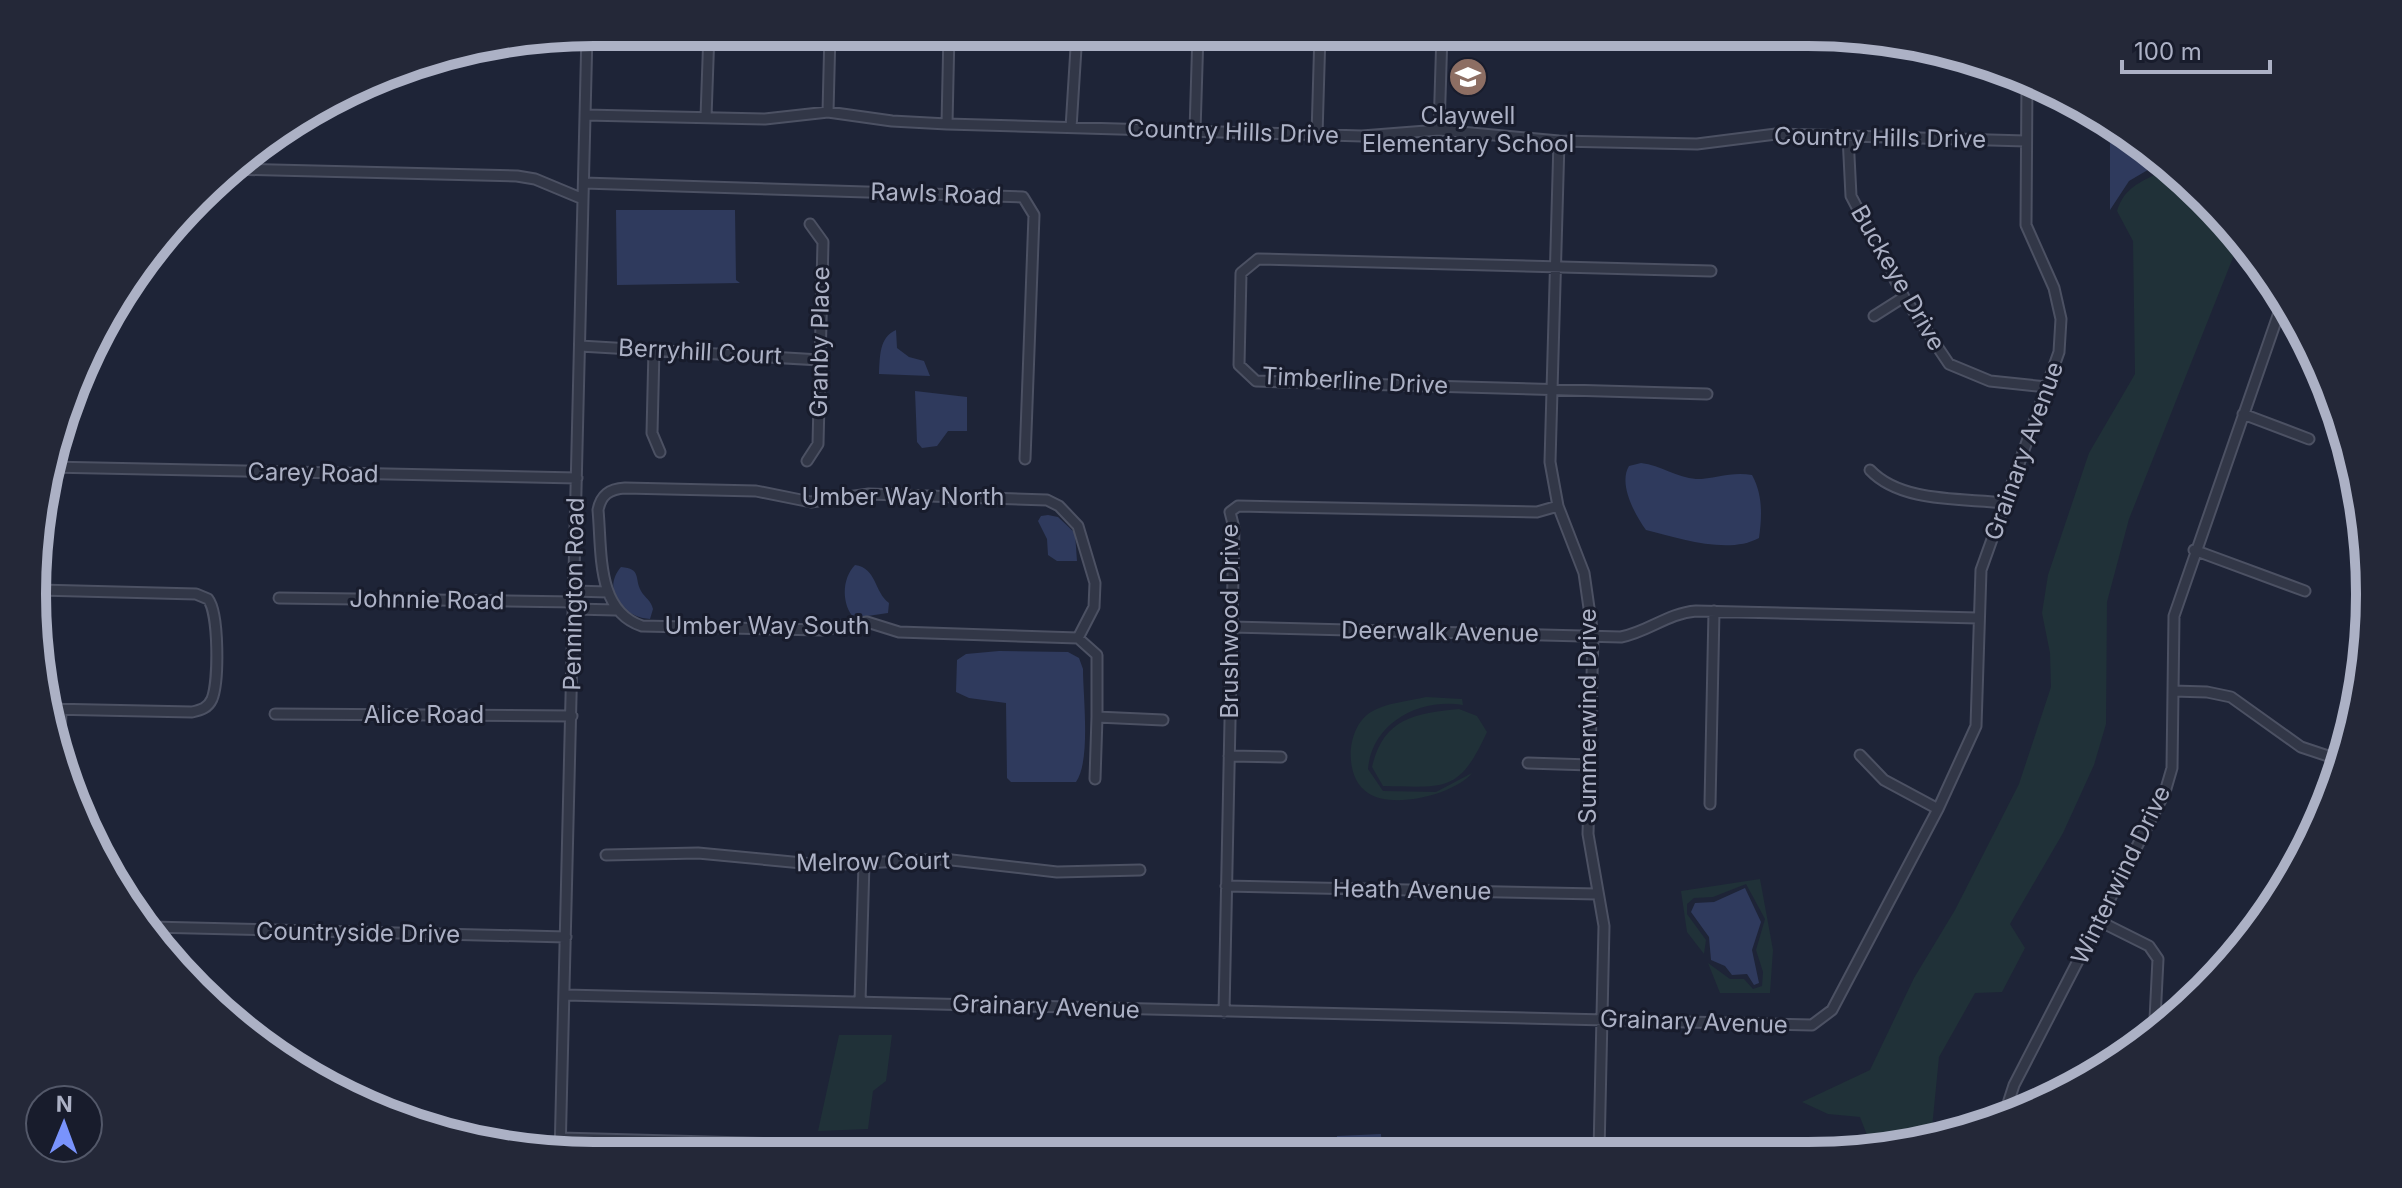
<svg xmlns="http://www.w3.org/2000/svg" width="2402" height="1188" font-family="Inter,sans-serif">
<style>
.green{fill:#203138}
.water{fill:#2f3a5d}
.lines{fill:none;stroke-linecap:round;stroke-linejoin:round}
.minor-casing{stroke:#4c5163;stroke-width:13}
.minor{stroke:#323747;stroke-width:9}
.labels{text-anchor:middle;stroke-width:6;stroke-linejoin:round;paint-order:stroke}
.poi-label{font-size:24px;fill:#acb1c5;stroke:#181c2c}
.street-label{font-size:24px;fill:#acb1c5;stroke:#181c2c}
.rim{fill:none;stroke:#acb1c5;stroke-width:10}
</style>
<rect width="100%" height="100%" fill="#1e2437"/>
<path class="green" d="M2161 172 2179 175 2227 220 2236 250 2129 519 2107 602 2106 724 2094 765 2063 833 2010 924 2025 948 2002 992 1975 993 1939 1057 1931 1138 1881 1151H1866L1867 1135 1860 1117 1828 1114 1802 1102 1870 1070 1914 978 1955 910 2019 784 2051 687 2050 653 2042 613 2048 575 2089 453 2135 374 2133 241 2117 211C2124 188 2140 182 2161 172Z
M1426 697 1462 699 1463 705C1419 698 1372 723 1368 769L1383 791 1436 792 1472 773C1455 794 1393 810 1368 793 1343 777 1346 727 1371 712 1385 703 1409 701 1426 697Z
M1459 709 1477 716 1487 732C1459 793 1446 787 1383 786L1372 767C1383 719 1414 713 1459 709Z
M1760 879 1773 950 1770 993H1720L1708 963 1730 979H1744L1753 989 1762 986 1763 972 1756 950 1765 919 1746 884 1713 897 1694 898 1687 904V914L1706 940 1704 954 1687 932 1681 891Z
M839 1035H892L886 1081 873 1091 868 1129 818 1131Z"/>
<path class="water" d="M2110 123 2163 161 2129 181 2110 210Z
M616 210H735L736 280 740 283 617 285Z
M896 330 897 348 909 357 924 361 930 376 879 374C880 357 879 337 896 330Z
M915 391 967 397V431H948L937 446 922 448 917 442Z
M1641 463C1661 465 1677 478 1696 479 1715 479 1732 471 1752 475 1763 495 1762 516 1759 538 1728 555 1679 538 1646 530 1635 515 1618 484 1629 466Z
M1048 515 1058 517 1075 533 1077 561H1057L1048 555 1047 539 1038 521 1041 516Z
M855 565C877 568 874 592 889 603L888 613 854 618C841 604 842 578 855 565Z
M621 567C642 569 634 578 641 591 645 598 651 600 653 609L650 619C623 618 601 590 621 567Z
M999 651 1068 652 1079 658 1083 669C1083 696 1091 761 1076 782H1011L1007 778 1006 703 969 698 956 692 957 660 966 654Z
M1745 888 1761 922 1752 950 1759 983 1754 985 1747 974 1732 975 1725 966 1711 960 1709 937 1691 912 1695 903 1714 902Z
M1381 1134 1382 1153H1336L1337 1136Z"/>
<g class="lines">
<g class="minor-casing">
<path id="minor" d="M828 112 830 32
M585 115 765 119 828 112 892 121 947 124 1362 136 1439 130 1559 141 1697 144 1776 134 2026 141
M706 117 709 32
M947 124 949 32
M1071 128 1077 32
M1439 130 1442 33
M1195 131 1198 33
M1317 135 1320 33
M1848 136 1851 196 1904 297 1949 364 1990 381 2047 387
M1559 141 1550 462 1558 506 1584 573 1593 636 1588 834 1604 926 1599 1152
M229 169 517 176 535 179 583 199
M584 183 1023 197 1034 215 1025 459
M1874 316 1904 297
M580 346 820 360
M654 349 652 433 660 452
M1707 394 1256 381 1239 365 1241 273 1258 259 1711 271
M2243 414 2309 439
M807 461 818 444 823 242 810 224
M49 467 577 478
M1870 470C1901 503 1962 498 2005 503
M2194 550 2305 591
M39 590 196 594 208 599C219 613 219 681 212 699 208 708 201 710 192 712L49 709
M575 591 607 592
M279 598 575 602
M575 609 615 610
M1232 627 1621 637C1648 632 1668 613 1696 611L1978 618
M1078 638 1094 607 1095 583 1078 526 1059 506 1047 500 869 494 811 502 756 491 625 488C609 489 601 495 598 510 602 552 596 611 642 626L821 630 867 622 899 632 1078 638 1097 655V717
M2173 691 2207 692 2231 697 2301 747 2343 761
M275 714 572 716
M60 743 61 709
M1860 755 1884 780 1938 809
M1229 756 1281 757
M1528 763 1590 765
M1095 779 1097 717 1163 720
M1710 804 1714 611
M606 855 698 853 823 865 943 859 1057 872 1140 870
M1226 886 1597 894
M2099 921 2149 946 2158 959 2155 1019 2146 1039
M151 927 566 937
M565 995 1812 1025 1832 1010 1938 809 1976 726 1981 570 2059 352 2061 319 2054 288 2026 225 2027 79
M860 1002 864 863
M1224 1012 1234 528 1230 512 1238 506 1537 512 1558 506
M2003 1119 2014 1085 2165 792 2172 768 2174 616 2284 298
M561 1138 925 1148 940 1154
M692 1154V1142
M560 1155 587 33"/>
</g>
<use href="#minor" class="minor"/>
</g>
<defs>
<g id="school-disc" transform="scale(2)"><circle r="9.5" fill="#8d6e63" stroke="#181c2c"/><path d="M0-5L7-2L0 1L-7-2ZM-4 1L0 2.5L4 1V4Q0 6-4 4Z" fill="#fff"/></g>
</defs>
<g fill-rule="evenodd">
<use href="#school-disc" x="1468" y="77"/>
</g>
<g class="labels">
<g class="poi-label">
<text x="1468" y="124">Claywell<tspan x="1468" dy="28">Elementary School</tspan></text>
</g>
<g class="street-label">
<text transform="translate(1233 132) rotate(2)" y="8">Country Hills Drive</text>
<text transform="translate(1880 138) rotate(1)" y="8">Country Hills Drive</text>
<text transform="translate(936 194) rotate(2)" y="8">Rawls Road</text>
<text transform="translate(1898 278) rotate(60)" y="8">Buckeye Drive</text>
<text transform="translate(820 342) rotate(-89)" y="8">Granby Place</text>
<text transform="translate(700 352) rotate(3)" y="8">Berryhill Court</text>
<text transform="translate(1355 381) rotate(3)" y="8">Timberline Drive</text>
<text transform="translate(2024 451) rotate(-70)" y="8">Grainary Avenue</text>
<text transform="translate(313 473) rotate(1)" y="8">Carey Road</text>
<text x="903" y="505">Umber Way North</text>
<text transform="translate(574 594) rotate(-89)" y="8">Pennington Road</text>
<text transform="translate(427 600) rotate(1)" y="8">Johnnie Road</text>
<text transform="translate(1230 621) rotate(-90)" y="8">Brushwood Drive</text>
<text x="767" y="634">Umber Way South</text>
<text transform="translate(1440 632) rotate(1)" y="8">Deerwalk Avenue</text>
<text x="424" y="723">Alice Road</text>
<text transform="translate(1588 716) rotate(-90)" y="8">Summerwind Drive</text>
<text transform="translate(873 862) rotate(-1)" y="8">Melrow Court</text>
<text transform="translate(2121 875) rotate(-64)" y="8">Winterwind Drive</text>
<text transform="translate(1412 890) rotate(1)" y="8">Heath Avenue</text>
<text transform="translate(358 933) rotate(1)" y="8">Countryside Drive</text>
<text transform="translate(1046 1007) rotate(2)" y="8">Grainary Avenue</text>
<text transform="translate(1694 1022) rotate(2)" y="8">Grainary Avenue</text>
</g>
</g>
<path d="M0 0H2402V1188H0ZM594 46H1808A548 548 0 0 1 2356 594V594A548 548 0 0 1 1808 1142H594A548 548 0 0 1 46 594V594A548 548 0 0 1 594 46Z" fill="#242838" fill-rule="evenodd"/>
<path class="rim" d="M594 46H1808A548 548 0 0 1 2356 594V594A548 548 0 0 1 1808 1142H594A548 548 0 0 1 46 594V594A548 548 0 0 1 594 46Z"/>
<g transform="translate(64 1124) rotate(1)"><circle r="38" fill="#181c2c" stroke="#535869" stroke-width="2"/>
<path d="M0-6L14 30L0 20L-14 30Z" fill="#7993fc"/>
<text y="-12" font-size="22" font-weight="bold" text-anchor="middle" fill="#acb1c5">N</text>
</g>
<path d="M2122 60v12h148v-12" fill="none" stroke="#acb1c5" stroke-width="4"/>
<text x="2134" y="60" font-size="24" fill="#acb1c5" stroke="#181c2c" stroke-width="6" paint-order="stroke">100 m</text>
</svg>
